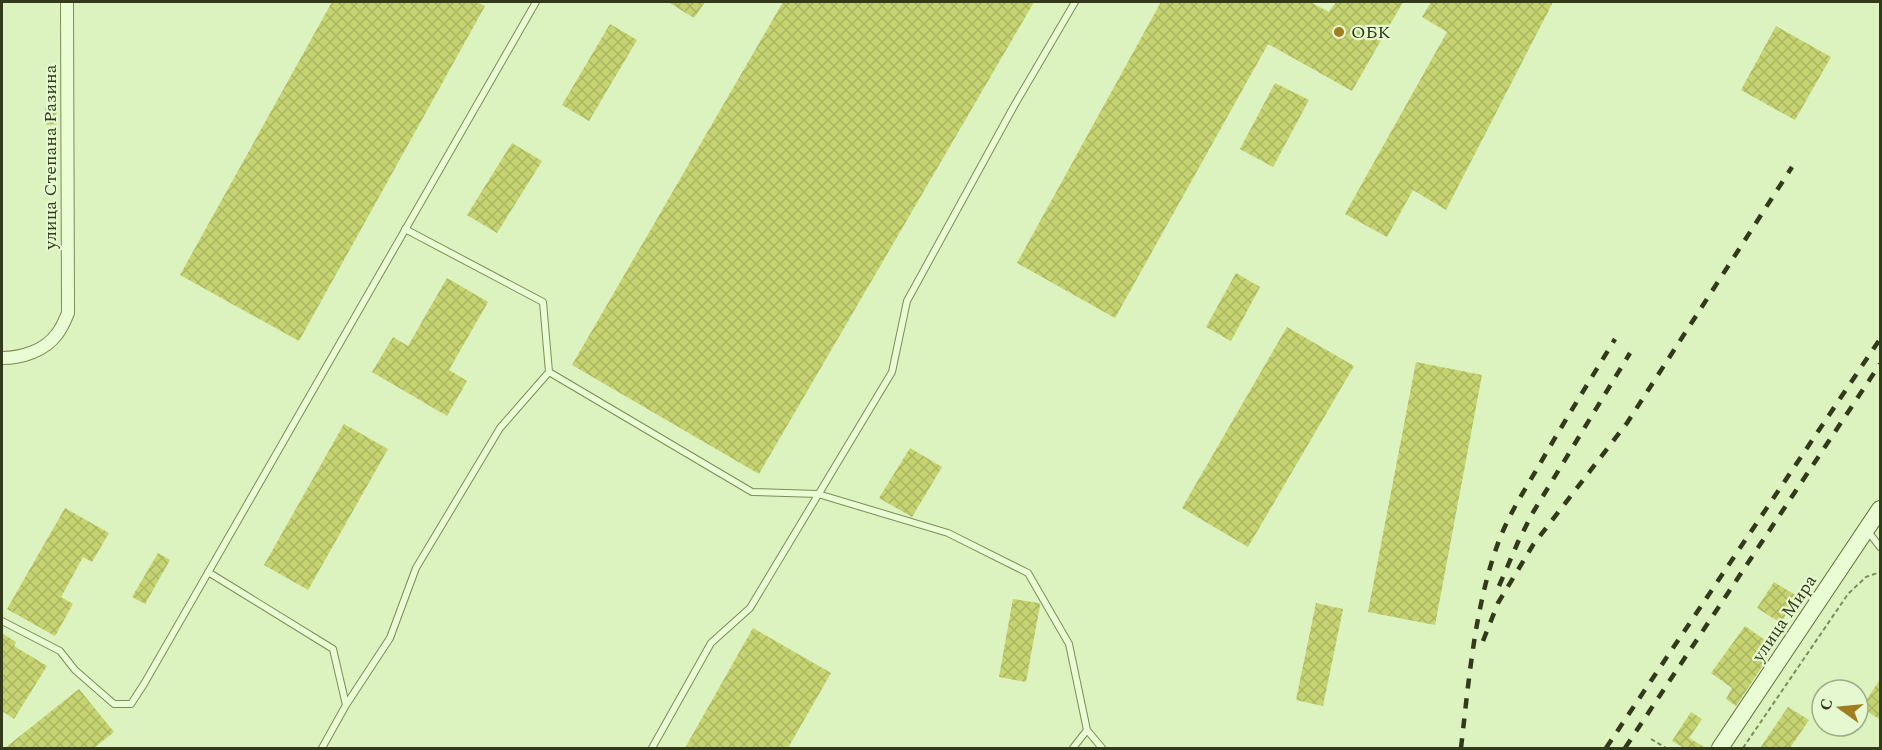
<svg xmlns="http://www.w3.org/2000/svg" width="1882" height="750" font-family="Spectral,serif">
<style>
.building{fill:url(#building-cross-hatch)}
.lines{fill:none;stroke-linecap:round;stroke-linejoin:round}
.lane-casing{stroke:#7e8c56;stroke-width:8}
.street-casing{stroke:#7e8c56;stroke-width:14}
.secondary-casing{stroke:#616e39;stroke-width:18}
.path{stroke:#7e8c56;stroke-width:2;stroke-dasharray:4.5 3;stroke-linecap:butt}
.lane{stroke:#eafcd3;stroke-width:6}
.street{stroke:#eafcd3;stroke-width:12}
.secondary{stroke:#eafcd3;stroke-width:16}
.rail{stroke:#333a1b;stroke-width:4.5;stroke-dasharray:10 10;stroke-linecap:butt}
.poi-dot{fill:#a07d20;stroke:#e6f8cf;stroke-width:2}
.labels{text-anchor:middle;stroke-width:4.5;stroke-linejoin:round;paint-order:stroke}
.poi-label{font-size:18px;fill:#333a1b;stroke:#e6f8cf;text-anchor:start}
.street-label{font-size:18px;fill:#333a1b;stroke:#e6f8cf}
</style>
<defs>
<pattern id="building-cross-hatch" width="8" height="8" patternUnits="userSpaceOnUse" patternTransform="scale(1.5)"><rect width="8" height="8" fill="#c5d371"/><path d="M0 0l8 8M0 8l8-8" fill="none" stroke="#aab661"/></pattern>
</defs>
<rect width="100%" height="100%" fill="#dcf2bf"/>
<path class="building" d="M332 2H477L485 6 299 341 180 275Z
M668 2H705L694 18Z
M783 2H1034L759 474 572 365Z
M1161 2H1310L1329 12 1336 2H1403L1352 91 1268 44 1115 318 1017 263Z
M1431 2H1553L1446 210 1413 190 1387 237 1345 214 1447 32 1422 17Z
M610 24 637 40 589 121 562 105Z
M1776 26 1831 57 1795 120 1741 90Z
M1275 83 1309 100 1273 167 1240 149Z
M45 107H56L57 124 46 125Z
M512 143 542 161 497 233 467 215Z
M1236 273 1260 287 1231 341 1206 327Z
M447 278 488 302 449 370 467 381 447 416 372 372 393 337 408 346Z
M1287 327 1354 366 1248 547 1182 508Z
M1416 362 1482 375 1435 625 1368 612Z
M344 424 388 449 308 590 264 565Z
M910 448 942 467 912 517 879 498Z
M65 508 109 533 92 562 83 557 61 597 73 604 55 636 7 609Z
M158 553 170 560 145 604 132 597Z
M1774 582 1797 596 1781 623 1757 608Z
M1013 599 1039 603 1040 605 1026 682 999 677Z
M1316 603 1343 609 1323 706 1296 700Z
M1745 626 1765 640 1772 631 1781 637 1764 661 1765 662 1736 706 1726 699 1732 688 1711 673Z
M753 628 831 673 788 748H685Z
M2 633 16 642 14 646 47 666 14 719 2 711Z
M1881 678V720L1861 708Z
M79 689 114 732 94 748H5Z
M1788 707 1809 720 1790 748H1760Z
M1691 712 1702 719 1689 738 1706 748H1684L1672 741Z"/>
<g class="lines">
<g class="lane-casing">
<path id="lane" d="M405 229 543 302 549 372 752 492 818 494 948 533 1028 573 1069 644 1087 730 1102 748
M1867 530 1880 547
M208 572 333 649 346 705 322 748
M2 621 60 651 75 670 114 704H131L144 684 536 2
M346 705 390 638 416 568 500 428 549 372
M652 748 711 643 750 608 892 372 907 301 1014 106 1075 2
M1073 748 1087 730"/>
</g>
<g class="street-casing">
<path id="street" d="M2 358C21 358 45 351 57 334 62 328 65 320 68 313L67 2"/>
</g>
<g class="secondary-casing">
<path id="secondary" d="M1720 748 1880 509"/>
</g>
<path class="path" d="M1651 739 1666 748
M1743 748 1848 594 1866 577 1880 572"/>
<use href="#lane" class="lane"/>
<use href="#street" class="street"/>
<use href="#secondary" class="secondary"/>
<path class="rail" d="M1499 586 1518 542 1532 514 1630 353
M1483 641 1498 603 1533 545 1627 423 1792 167
M1461 748C1469 679 1475 603 1500 538 1510 513 1524 491 1537 469 1562 425 1589 382 1615 339
M1606 748 1880 339
M1625 748 1880 364"/>
</g>
<circle class="poi-dot" cx="1339" cy="32" r="6"/>
<g class="labels">
<g class="poi-label">
<text x="1351" y="38">ОБК</text>
</g>
<g class="street-label">
<text transform="translate(50 157) rotate(-90)" y="6">улица Степана Разина</text>
<text transform="translate(1784 618) rotate(-56)" y="6">улица Мира</text>
</g>
</g>
<rect width="1882" height="750" fill="none" stroke="#333a1b" stroke-width="6"/>
<g transform="translate(1840 708) rotate(285)"><circle r="28" fill="#e6f8cf" stroke="#9eac87" stroke-width="1.5"/>
<path d="M0-4.5L10 22L0 15L-10 22Z" fill="#a07d20"/>
<text y="-9" font-size="16" font-weight="bold" text-anchor="middle" fill="#333a1b">С</text>
</g>
</svg>
